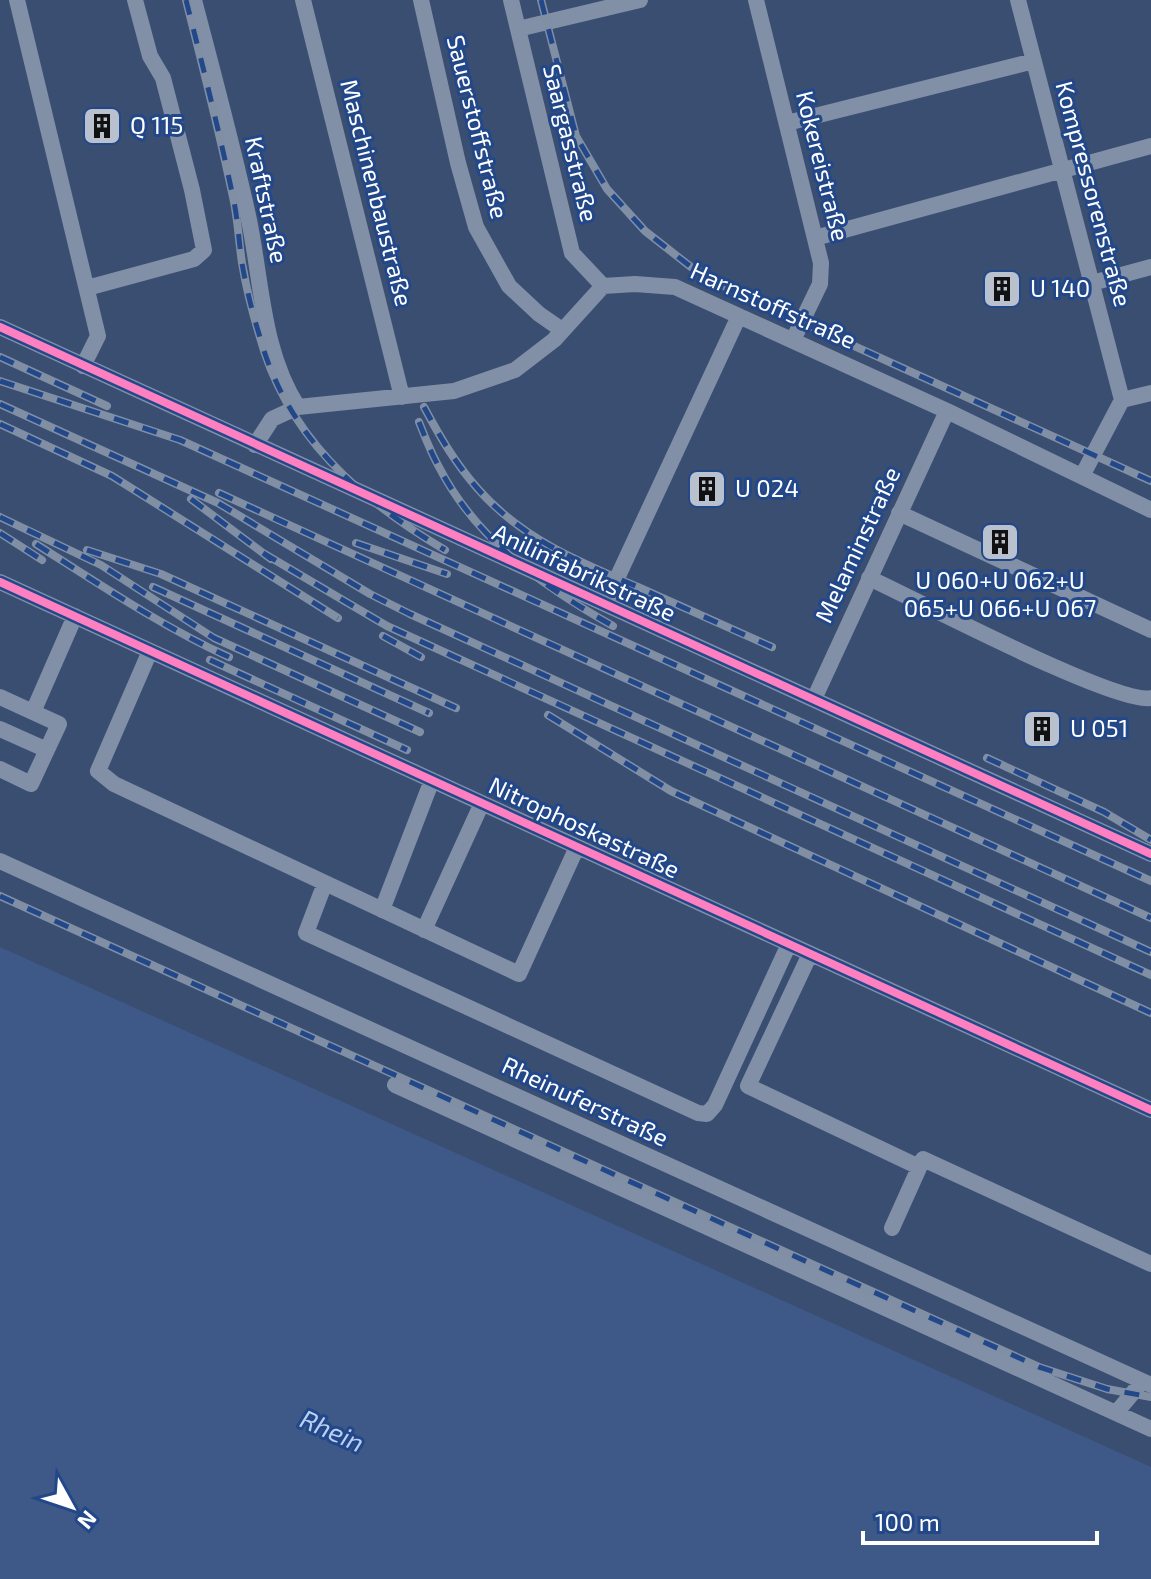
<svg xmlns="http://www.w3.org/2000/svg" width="1151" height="1579" font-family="'Exo 2',sans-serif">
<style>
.water{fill:#3e5988}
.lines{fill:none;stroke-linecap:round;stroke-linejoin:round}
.minor{stroke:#818fa7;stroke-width:16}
.rail-casing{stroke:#818fa5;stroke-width:8}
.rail{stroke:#22488a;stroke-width:5;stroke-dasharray:15;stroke-linecap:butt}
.cycleway-casing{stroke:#22488a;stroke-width:13}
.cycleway{stroke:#ff80c0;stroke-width:8}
.labels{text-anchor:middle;stroke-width:6;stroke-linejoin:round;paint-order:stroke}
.poi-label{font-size:24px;fill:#fff;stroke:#22488a;text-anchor:start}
.street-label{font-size:24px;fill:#fff;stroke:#22488a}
.water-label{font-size:26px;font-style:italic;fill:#bacff2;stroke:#22488a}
</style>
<rect width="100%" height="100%" fill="#3a4e72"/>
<path class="water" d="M0 947 1151 1467V1579H0Z"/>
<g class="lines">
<path class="minor" d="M17 0 98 336 83 366
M194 0C213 73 233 146 249 220 262 283 262 351 298 407
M303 0 402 397
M421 0 458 163 476 227 509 286 539 314 562 330
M511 0 572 253 603 286
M756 0 821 263 820 284 793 340
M1018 0 1122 400
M518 29 640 0
M787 123 1034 61
M815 238 1151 146
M1092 283 1151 267
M87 288 194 259 204 250 192 190 163 78 150 56 135 0
M0 327 1151 854
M1122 400 1151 393
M255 445 272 419 298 407 454 391 515 370 554 340 603 286 635 284 675 287 947 411 1151 510
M1082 476 1122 400
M899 513 1151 630
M869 578C915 599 1116 705 1151 698
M0 582 1151 1110
M605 604 739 316
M150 651 98 771 114 784 519 974 577 847
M0 697 59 724 31 784 0 769
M814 699 947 411
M33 712 75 616
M0 729 47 750
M0 861 1151 1385
M325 883 306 933 698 1113 707 1114 715 1105 789 944
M382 910 432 780
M424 930 482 803
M810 954 748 1086 919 1167
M395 1085 1151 1429
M892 1228 923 1159 1151 1264
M1116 1413 1141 1383"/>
<g class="rail-casing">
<path id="rail" d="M186 0C203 67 220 134 234 202 238 222 239 243 242 263 246 287 252 311 259 334 286 436 359 499 445 550
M541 0 576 136 607 189 645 231 691 267 731 290 1151 481
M0 357 107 406
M0 381 180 440 1151 881
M0 404 218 503 370 594 410 614 1151 952
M424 407C440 437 455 463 478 489 521 538 579 562 638 587 682 607 727 627 772 647
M419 422C425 437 431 453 439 467 477 541 543 586 613 626
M0 424 112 476 338 618
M219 493 1151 918
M191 499 271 559
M0 517 101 565 214 638 420 732
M0 533 42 560
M356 543 447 574
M36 544C99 584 161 626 229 657
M87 550 161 574 456 708
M263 553 387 626 1151 975
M153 587 429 713
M383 636 421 657
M210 660 407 750
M548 715 671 791 1151 1013
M987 758 1104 812 1151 840
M0 896 1039 1367 1107 1389 1151 1397"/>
</g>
<use href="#rail" class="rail"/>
<g class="cycleway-casing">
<path id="cycleway" d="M0 327 1151 854
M0 582 1151 1110"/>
</g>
<use href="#cycleway" class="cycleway"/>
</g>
<defs>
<g id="building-square" transform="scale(2)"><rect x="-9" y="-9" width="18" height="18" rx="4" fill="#bac1ce" stroke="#22488a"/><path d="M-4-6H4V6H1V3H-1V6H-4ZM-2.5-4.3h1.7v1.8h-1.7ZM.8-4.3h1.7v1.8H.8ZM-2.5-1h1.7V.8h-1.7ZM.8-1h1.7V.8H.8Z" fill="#111"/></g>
</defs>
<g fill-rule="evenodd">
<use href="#building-square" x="102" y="126"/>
<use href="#building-square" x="1002" y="289"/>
<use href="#building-square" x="707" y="489"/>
<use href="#building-square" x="1000" y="542"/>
<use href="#building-square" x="1042" y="729"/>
</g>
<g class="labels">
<g class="poi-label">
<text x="130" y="134">Q 115</text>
<text x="1030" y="297">U 140</text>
<text x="735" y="497">U 024</text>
<text x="1000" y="589" text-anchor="middle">U 060+U 062+U<tspan x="1000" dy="28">065+U 066+U 067</tspan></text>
<text x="1070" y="737">U 051</text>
</g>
<g class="street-label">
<text transform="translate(477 127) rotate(76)" y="8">Sauerstoffstraße</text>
<text transform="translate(570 143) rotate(76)" y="8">Saargasstraße</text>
<text transform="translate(822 166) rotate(76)" y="8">Kokereistraße</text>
<text transform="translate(376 193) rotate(76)" y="8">Maschinenbaustraße</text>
<text transform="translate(1093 194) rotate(75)" y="8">Kompressorenstraße</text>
<text transform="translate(266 200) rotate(78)" y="8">Kraftstraße</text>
<text transform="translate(773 306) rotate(24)" y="8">Harnstoffstraße</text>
<text transform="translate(858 545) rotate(-65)" y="8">Melaminstraße</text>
<text transform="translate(584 573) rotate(25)" y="8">Anilinfabrikstraße</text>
<text transform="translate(584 828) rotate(25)" y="8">Nitrophoskastraße</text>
<text transform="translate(585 1102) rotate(25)" y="8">Rheinuferstraße</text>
</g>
<g class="water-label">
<text transform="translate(332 1431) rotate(24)" y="9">Rhein</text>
</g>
</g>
<g transform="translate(72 1507) rotate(130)" stroke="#22488a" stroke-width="6" paint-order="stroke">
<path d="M0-6L14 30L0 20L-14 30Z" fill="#ffffff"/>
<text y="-12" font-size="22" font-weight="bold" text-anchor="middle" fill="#ffffff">N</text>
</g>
<path d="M863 1531v12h234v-12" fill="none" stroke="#ffffff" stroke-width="4"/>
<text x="875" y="1531" font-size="24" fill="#ffffff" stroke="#22488a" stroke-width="6" paint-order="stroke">100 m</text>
</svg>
